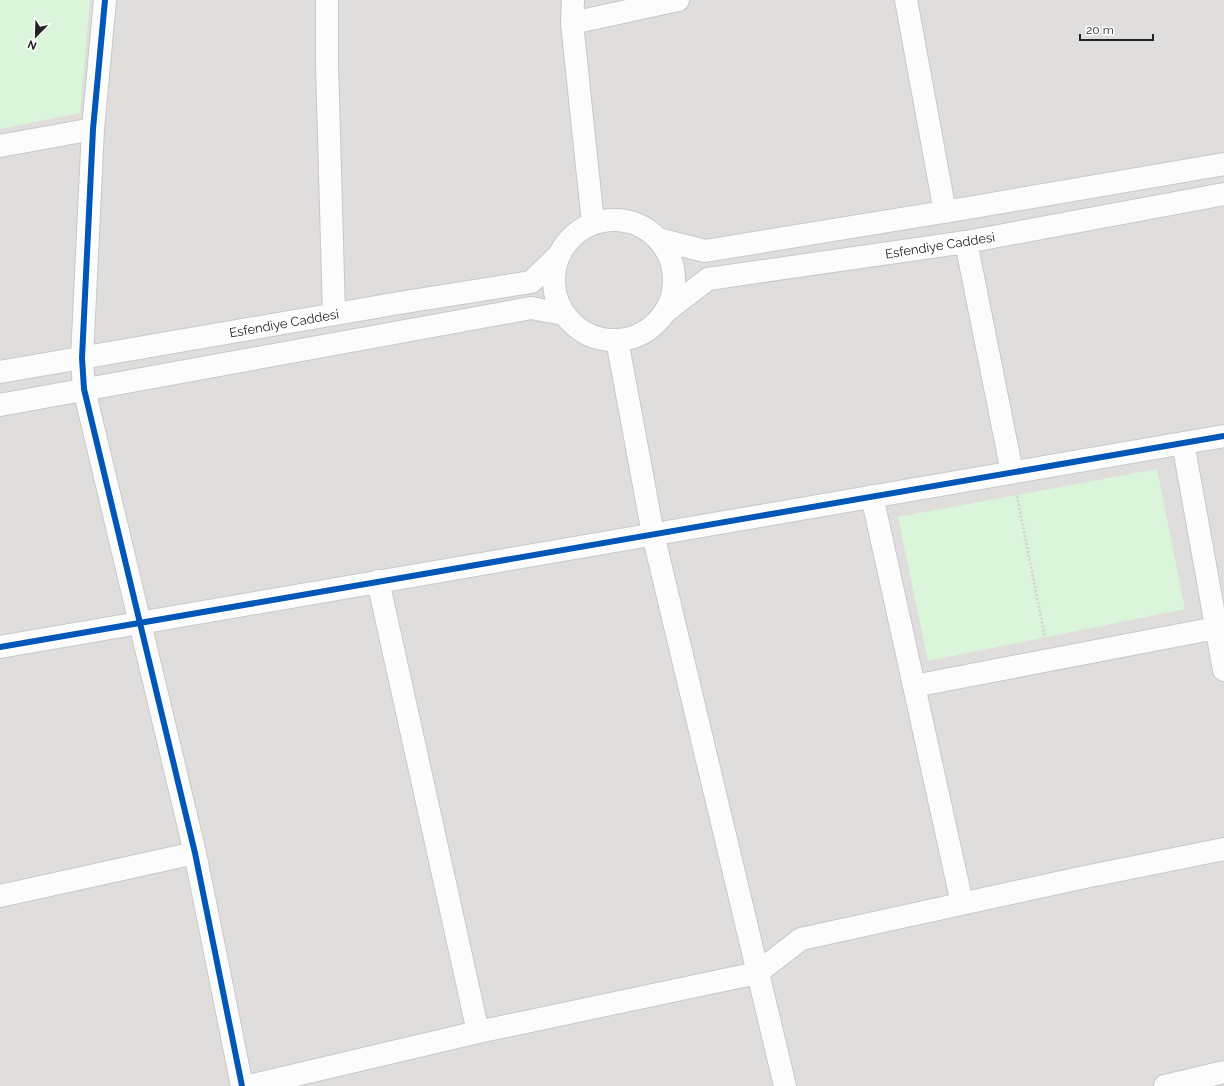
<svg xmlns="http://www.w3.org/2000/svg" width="1224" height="1086" font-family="Raleway,sans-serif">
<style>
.residential{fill:#dfdedc}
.park{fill:#daf5da}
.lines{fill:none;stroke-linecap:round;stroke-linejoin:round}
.minor-casing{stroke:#c9c8c7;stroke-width:24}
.path{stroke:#dccecd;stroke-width:2.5;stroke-dasharray:2 2;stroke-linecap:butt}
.minor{stroke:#fdfcfc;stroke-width:22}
.cycleway-casing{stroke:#fff;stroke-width:8}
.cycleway{stroke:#0057b8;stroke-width:6}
.labels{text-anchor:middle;stroke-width:3;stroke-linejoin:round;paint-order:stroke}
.street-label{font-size:13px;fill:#222;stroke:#fff}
</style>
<rect width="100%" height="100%" fill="#f0eeeb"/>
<path class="residential" d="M0 0H1224V1086H0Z"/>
<path class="park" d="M0 0H90L80 113 0 129Z
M1157 469 1185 609 928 661 898 517Z"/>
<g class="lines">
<g class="minor-casing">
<path id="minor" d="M105 0 93 129 82 358 84 389 195 853 242 1086
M327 0V64L334 314
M573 0 572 23 593 223
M906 0 945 212
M572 23 678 0
M0 146 93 129
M554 280a60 60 0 1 1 120 0a60 60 0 1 1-120 0Z
M658 239 705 251 974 207 1224 164
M966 242 1012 472
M665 312 708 279 966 242 1224 194
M617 340 653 534 785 1086
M0 372 405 302 531 282 558 256
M0 405 531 308 564 314
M1183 443 1224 670
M872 496 962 903
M378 581 478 1032
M0 647 1224 436
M914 686 1216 628
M0 896 195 853
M249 1086 478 1032 757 973 801 939 1080 878 1224 849
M1165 1086 1224 1072"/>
</g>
<path class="path" d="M1017 496 1045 638"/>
<use href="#minor" class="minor"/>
<g class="cycleway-casing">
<path id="cycleway" d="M105 0 93 129 82 358 84 389 195 853 242 1086
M0 647 1224 436"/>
</g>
<use href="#cycleway" class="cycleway"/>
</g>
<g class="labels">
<g class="street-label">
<text transform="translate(940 245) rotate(-9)" y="5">Esfendiye Caddesi</text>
<text transform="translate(284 323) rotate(-10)" y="5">Esfendiye Caddesi</text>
</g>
</g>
<g transform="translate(36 36) rotate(203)" stroke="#ffffff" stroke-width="3" paint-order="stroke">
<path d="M0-3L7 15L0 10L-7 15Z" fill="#222222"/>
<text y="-6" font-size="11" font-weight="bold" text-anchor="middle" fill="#222222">N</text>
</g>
<path d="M1080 34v6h73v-6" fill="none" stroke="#222222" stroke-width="2"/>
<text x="1086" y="34" font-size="12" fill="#222222" stroke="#ffffff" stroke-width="3" paint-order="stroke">20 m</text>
</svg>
